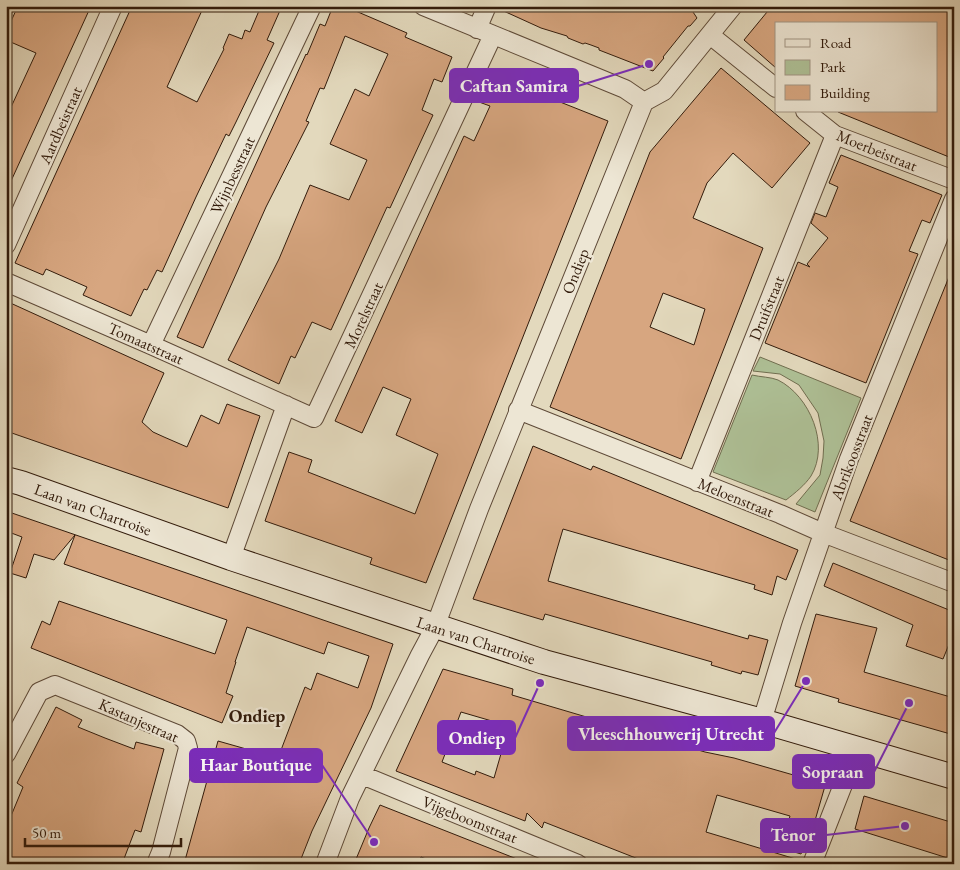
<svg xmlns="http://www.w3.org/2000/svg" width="960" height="870" font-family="'EB Garamond',serif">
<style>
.green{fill:#aec096;stroke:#706e50}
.building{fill:#d7a680;stroke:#321b0b;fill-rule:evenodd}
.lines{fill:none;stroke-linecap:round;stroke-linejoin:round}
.street-casing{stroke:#5e4a38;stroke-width:20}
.secondary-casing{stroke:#321b0b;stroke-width:26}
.street{stroke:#ede6d4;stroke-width:18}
.secondary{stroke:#ede6d4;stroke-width:24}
.labels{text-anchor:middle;stroke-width:4.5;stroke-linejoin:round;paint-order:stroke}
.street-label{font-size:16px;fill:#321b0b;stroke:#ede6d4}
.neighbourhood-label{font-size:18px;font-weight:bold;fill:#321b0b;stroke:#ede6d4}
.leader{fill:none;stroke:#7b2cbf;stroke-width:2}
.callout-dot{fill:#7b2cbf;stroke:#ede6d4;stroke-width:2}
.callout{fill:#7b2cbf;stroke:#7b2cbf;stroke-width:2}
.callout-label{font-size:18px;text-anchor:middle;font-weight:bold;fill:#fff}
</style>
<rect width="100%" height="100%" fill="#e3d9bd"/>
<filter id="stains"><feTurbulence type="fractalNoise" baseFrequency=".004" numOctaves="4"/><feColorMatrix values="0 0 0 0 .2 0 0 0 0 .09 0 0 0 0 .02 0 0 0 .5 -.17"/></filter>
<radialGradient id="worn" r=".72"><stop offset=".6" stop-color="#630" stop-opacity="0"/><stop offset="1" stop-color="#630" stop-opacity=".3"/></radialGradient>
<path class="green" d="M760 357 861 398 815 512 796 504 820 475 823 458 824 441 818 413 799 385 780 374 753 371Z
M752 375C760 377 771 377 778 380 810 396 830 445 811 476 805 485 795 493 786 500L713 472Z"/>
<path class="building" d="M18 6H91L6 192V118L36 53 6 40V32Z
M132 6H204L167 87 197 102 224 49 223 48 229 34 242 39 245 30 250 32 261 6H282L267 40 274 43 236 122 229 136 226 134 196 197 162 272 157 270 147 290 144 289 131 316 83 295 87 287 46 269 43 275 15 263Z
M333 6H344L407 33 405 37 452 57 442 82 434 79 422 110 433 115 390 208 387 207 331 330 312 322 295 358 291 356 279 384 228 360 279 259 310 185 349 200 367 160 330 144 355 89 369 96 388 54 345 36 324 89 320 88 306 121 309 122 266 207 203 348 177 337 306 54 307 55 320 24 325 26Z
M497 6H689L697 18 690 26H688L663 57 664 58 653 71 599 50V48L591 45 585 43 583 44 568 38 567 36 541 28 497 8Z
M772 6H954V159L838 112 839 111H936V24H776V68L744 40Z
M721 68 810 143 772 188 733 153 707 183 693 218 763 248 681 459 550 407 650 152ZM663 293 705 309 694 345 650 327Z
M492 75 608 121 426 583 370 564 372 558 265 521 289 452 312 460 308 472 415 514 438 454 396 435 411 399 383 387 362 433 335 421 464 136 474 141 490 106 479 102Z
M841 155 942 195 930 223 922 220 909 251 918 254 866 383 765 343 798 262 810 267 807 264 828 238 811 223 815 213 826 217 838 187 829 183Z
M953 267 954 463 951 470 954 471V562L850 521Z
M6 301 164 373 142 422 153 432 164 437 187 447 201 415 219 424 227 404 260 416 228 508 6 431Z
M533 446 591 470 593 466 798 550 786 580 777 576 772 595 754 589 755 585 563 529 555 556 548 581 748 639 749 635 768 640 758 675 742 671 741 674 711 665 712 662 545 614 543 620 473 599Z
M6 511 393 644 371 708 312 831 299 864H184L218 741 278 758 305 687 311 690 317 673 358 688 369 656 328 642 324 654 247 627 235 662H236L226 693 233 696 222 723 31 648 42 621 50 625 59 601 215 654 227 620 64 564 75 535 54 560 34 554 26 578 10 573 22 537 6 531Z
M833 563 954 612V632L943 659 906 646 913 625 824 586Z
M816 614 877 628 864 672 954 698V735L838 702 839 699 795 686Z
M443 669 513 689 512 695 705 752 734 758 804 778 803 780 825 786 814 824 801 854 781 848 790 816 717 795 706 832 799 860 798 864H651L544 822 542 828 527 813 525 821 396 771ZM461 712 509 726 494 778 476 771 475 775 442 762Z
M56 707 82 720 78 727 105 738 134 749 136 742 164 749 141 832 135 830 122 864H27L6 856V828L23 787 17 783Z
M864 796 954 823V860L855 829Z
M380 805 527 863V864H439L421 857 418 864H354L369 828Z"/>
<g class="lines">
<g class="street-casing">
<path id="street" d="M423 6 625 89 644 102
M477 29 487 6
M710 35 776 88
M805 111 835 135 954 180
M6 245 113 6
M6 282 151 345 314 418 493 35
M151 345 312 6
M518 410 780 514 823 533 954 583
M697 482 835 135
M231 558 286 405
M762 721 792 623 849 459 954 199
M6 754 39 692 55 685 177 734 186 741 188 748 161 852 156 864
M362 775 578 864
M325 864 350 798 420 655 435 627 479 509 644 102 664 91 733 6
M812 864 857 749"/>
</g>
<g class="secondary-casing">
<path id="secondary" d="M6 479 21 483 231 558 544 662 762 721 954 777"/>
</g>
<use href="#street" class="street"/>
<use href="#secondary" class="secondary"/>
</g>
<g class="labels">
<g class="street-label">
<text transform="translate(60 125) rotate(-66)" y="6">Aardbeistraat</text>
<text transform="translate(877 150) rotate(22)" y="6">Moerbeistraat</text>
<text transform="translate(232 175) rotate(-65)" y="6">Wijnbesstraat</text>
<text transform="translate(575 271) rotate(-68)" y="6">Ondiep</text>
<text transform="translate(766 308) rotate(-68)" y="6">Druifstraat</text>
<text transform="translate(363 315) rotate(-65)" y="6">Morelstraat</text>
<text transform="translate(146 343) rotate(24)" y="6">Tomaatstraat</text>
<text transform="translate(851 457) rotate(-69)" y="6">Abrikoosstraat</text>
<text transform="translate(736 497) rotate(22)" y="6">Meloenstraat</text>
<text transform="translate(93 509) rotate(20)" y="6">Laan van Chartroise</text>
<text transform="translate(476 640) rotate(18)" y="6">Laan van Chartroise</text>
<text transform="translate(139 720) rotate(24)" y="6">Kastanjestraat</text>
<text transform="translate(470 819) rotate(22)" y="6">Vijgeboomstraat</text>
</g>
<g class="neighbourhood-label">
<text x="257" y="722">Ondiep</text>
</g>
</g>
<path class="leader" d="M649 64L578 86M806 681L774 733M540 683L515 738M374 842L322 765M909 703L874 772M905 826L826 835"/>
<g class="callout-dot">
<circle cx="649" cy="64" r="5"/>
<circle cx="806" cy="681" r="5"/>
<circle cx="540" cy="683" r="5"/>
<circle cx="374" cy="842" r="5"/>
<circle cx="909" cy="703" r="5"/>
<circle cx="905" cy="826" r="5"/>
</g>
<g class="callout">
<rect x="450" y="69" width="128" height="33" rx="5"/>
<rect x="568" y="717" width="206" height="33" rx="5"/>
<rect x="438" y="721" width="77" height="33" rx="5"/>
<rect x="190" y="749" width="132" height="33" rx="5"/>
<rect x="793" y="755" width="81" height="33" rx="5"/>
<rect x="761" y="819" width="65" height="33" rx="5"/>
</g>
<g class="callout-label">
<text x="514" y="92">Caftan Samira</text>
<text x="671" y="740">Vleeschhouwerij Utrecht</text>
<text x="477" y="744">Ondiep</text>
<text x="256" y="771">Haar Boutique</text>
<text x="833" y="778">Sopraan</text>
<text x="793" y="841">Tenor</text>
</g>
<rect width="960" height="870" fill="none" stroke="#e3d9bd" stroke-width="25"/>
<rect x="8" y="8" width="945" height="855" fill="none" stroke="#321b0b" stroke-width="2.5"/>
<rect x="12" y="12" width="935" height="845" fill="none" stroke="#321b0b"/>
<rect x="775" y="22" width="162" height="90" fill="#ede6d4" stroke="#a29584"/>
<rect x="785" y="39" width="25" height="8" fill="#ede6d4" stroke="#a29584"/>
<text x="820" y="48" font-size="15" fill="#321b0b">Road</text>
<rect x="785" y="60" width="25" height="15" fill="#aec096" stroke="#a29584"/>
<text x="820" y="72" font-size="15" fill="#321b0b">Park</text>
<rect x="785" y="85" width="25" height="15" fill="#d7a680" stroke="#a29584"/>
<text x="820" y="98" font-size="15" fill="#321b0b">Building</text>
<path d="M25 838v8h156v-8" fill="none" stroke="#321b0b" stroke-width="2.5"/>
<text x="32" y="838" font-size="15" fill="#321b0b" stroke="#ede6d4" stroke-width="4" paint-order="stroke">50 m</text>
<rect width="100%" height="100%" filter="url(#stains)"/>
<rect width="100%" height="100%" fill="url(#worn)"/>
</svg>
